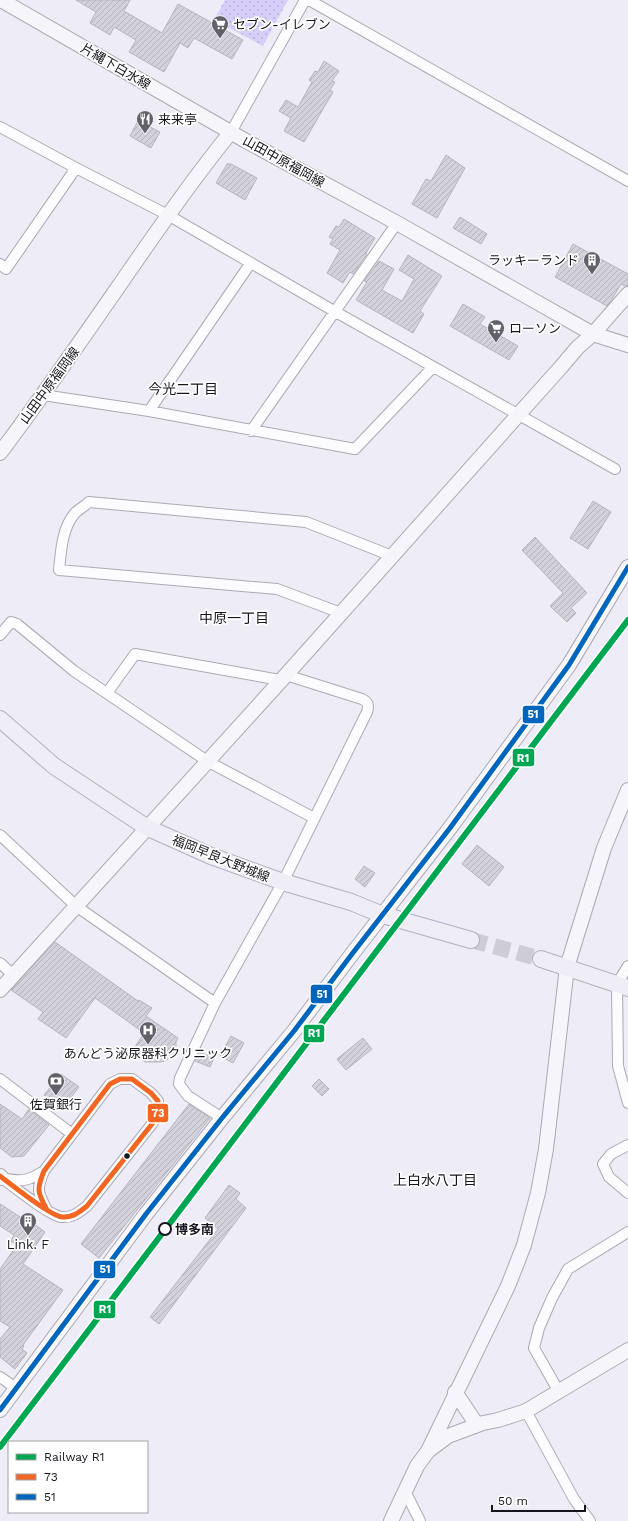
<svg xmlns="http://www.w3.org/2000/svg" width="628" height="1521" font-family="'Work Sans','Noto Sans JP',sans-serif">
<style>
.grass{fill:url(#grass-dots)}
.building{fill:url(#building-hatch);stroke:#b6b4be}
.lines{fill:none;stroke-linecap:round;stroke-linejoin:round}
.primary-tunnel{stroke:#ceccd6;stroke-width:16;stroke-dasharray:16 8;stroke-linecap:butt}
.street-casing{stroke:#abaab3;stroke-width:12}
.secondary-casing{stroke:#abaab3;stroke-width:16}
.primary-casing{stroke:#b3b0c1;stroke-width:18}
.street{stroke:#fcfcfe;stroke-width:10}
.secondary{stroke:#f6f5fa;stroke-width:14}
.primary{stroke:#efedf5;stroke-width:16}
.bus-1-casing{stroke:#fff;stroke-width:8}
.bus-2-casing{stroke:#fff;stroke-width:8}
.bus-1{stroke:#f26522;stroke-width:5}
.bus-2{stroke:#0065bd;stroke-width:5}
.rail-1-casing{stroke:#fff;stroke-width:9}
.rail-1{stroke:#00a651;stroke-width:6}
.bus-dot{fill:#16141c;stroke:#fff;stroke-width:1.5}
.stop-dot{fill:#fff;stroke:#16141c;stroke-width:2}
.labels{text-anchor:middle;stroke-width:3.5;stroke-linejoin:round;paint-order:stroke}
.poi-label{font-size:13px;fill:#16141c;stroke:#fff;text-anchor:start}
.street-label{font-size:13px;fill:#16141c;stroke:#fff}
.stop-label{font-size:13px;font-weight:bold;fill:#16141c;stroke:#fff;text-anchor:start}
.neighbourhood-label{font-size:14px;fill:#16141c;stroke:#fff}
.line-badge{stroke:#fff;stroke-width:1.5}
.badge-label{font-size:11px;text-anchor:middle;font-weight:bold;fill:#fff}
</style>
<defs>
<pattern id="grass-dots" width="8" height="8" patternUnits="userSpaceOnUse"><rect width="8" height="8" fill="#d7cff9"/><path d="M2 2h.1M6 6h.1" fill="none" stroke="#b8b1d5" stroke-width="1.8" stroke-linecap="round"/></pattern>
<pattern id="building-hatch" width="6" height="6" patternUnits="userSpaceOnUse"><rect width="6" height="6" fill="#d3d1db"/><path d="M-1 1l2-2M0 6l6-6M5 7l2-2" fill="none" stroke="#b4b3bb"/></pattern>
</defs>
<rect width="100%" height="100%" fill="#eeecf7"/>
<path class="grass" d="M225 0H288L263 46 214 20Z"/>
<path class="building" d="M76 0H130L124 11 162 33 178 4 243 40 232 59 194 38 188 48 180 43 164 72 129 52 136 40 114 27 110 35 90 23 96 12Z
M324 61 339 71 332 81 335 82 330 90 333 92 304 142 284 131 291 118 279 111 286 100 298 107 312 82 309 80 315 71 318 72Z
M138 121 160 132 151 148 130 136Z
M446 155 465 168 437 218 412 204 426 179 431 181Z
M227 164H231L257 178 245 200 216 183Z
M460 217 487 234 481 244 453 228Z
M344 219 375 238 366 253 367 254 353 274 350 272 343 283 327 273 340 250 330 244 333 239 329 237 336 226 339 227Z
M573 244 628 274V286H625L621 284 612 299 607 306 555 277Z
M408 255 442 276 420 311 424 314 413 333 356 300 367 282 364 281 379 261 394 269 382 290 402 301 414 279 399 270Z
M463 304 485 317 480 324 518 346 509 360 450 326Z
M593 501 611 512 588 549 570 538Z
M535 537 587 593 571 608 576 613 567 622 550 606 563 593 522 550Z
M477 845 504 867 489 886 462 864Z
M364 866 375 873 365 887 355 879Z
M55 942 138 1001 139 1000 152 1008 146 1016 178 1038 176 1042V1046L173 1055 167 1060 161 1062H145L137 1056 133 1050 144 1033 95 998 66 1038 38 1019 43 1012 11 990Z
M231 1036 244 1043 233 1063 220 1056Z
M363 1038 372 1049 346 1070 337 1059Z
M199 1052 214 1058 210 1067 195 1061Z
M61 1074 79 1087 62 1109 44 1095Z
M319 1079 329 1089 322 1096 312 1086Z
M0 1104 22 1119 29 1109 49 1125 24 1156 12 1157 0 1148Z
M189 1104 210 1118 99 1258 81 1244Z
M229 1185 240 1193 236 1199 246 1208 159 1324 150 1317 218 1229 205 1218Z
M0 1204 25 1220 26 1218 45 1232 23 1264 63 1290 23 1345 24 1346 22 1349 27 1353 15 1369 0 1357V1339L10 1327 0 1321V1269L17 1245 11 1241 14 1235 0 1226Z"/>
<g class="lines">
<path class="primary-tunnel" d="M471 940 541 959"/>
<g class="street-casing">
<path id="street" d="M309 0 628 181
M0 127 76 168 168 215 334 311 615 469
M231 132 305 0
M0 264 6 269 76 168
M43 395 149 411 355 449 433 367
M149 411 250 264
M251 431 397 223
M341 613 277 589 59 570C61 551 62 528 75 513 79 509 85 506 89 502L306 522 392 556
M0 635 11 622 17 624 74 671 207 761 314 818
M107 693 135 654 280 680
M0 835 76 906 215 1003
M0 963 13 975
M628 966 617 984 618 1066 628 1103
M0 1079 72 1134
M222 1118 188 1096 179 1084 180 1078 215 1003 283 882 367 712C369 705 368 702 362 699L286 675
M628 1145 611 1154 603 1164 609 1177 628 1193
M2 1178C14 1187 50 1216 62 1217 73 1218 79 1212 87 1206L152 1124 158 1113V1101L151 1093 132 1079H120L110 1084 44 1171C36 1190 38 1193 47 1210
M6 1179C23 1182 30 1180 44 1171
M0 1377 16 1388
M559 1392 534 1348 539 1328 552 1298 568 1269 628 1232
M526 1411 574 1499 590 1521
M405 1491 420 1521"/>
</g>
<g class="secondary-casing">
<path id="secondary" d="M1 0 246 141 397 223 593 334 628 345
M0 453C46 392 89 329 132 267 164 221 196 175 231 132
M0 990 286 675 561 367 578 347 593 334 628 294
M0 1176 2 1178
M455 1392 477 1425
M0 1410 146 1214 222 1118 294 1031 352 954 450 828 569 665 628 567
M428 1451 508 1286 524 1245 538 1193 546 1149 567 967 604 848 628 790
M391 1521 417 1466 428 1451 448 1436 483 1423 498 1420 526 1411 628 1350"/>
</g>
<g class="primary-casing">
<path id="primary" d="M0 719 54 766 146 827 211 856 283 882 351 902 383 915 471 940
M541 959 628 988"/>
</g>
<use href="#street" class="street"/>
<use href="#secondary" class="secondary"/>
<use href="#primary" class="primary"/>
<g class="bus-1-casing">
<path id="bus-1" d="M0 1176C12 1185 50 1216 62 1217 73 1218 79 1212 87 1206L152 1124 158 1113V1101L151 1093 132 1079H120L110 1084 44 1171C36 1190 38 1193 47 1210"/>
</g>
<g class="bus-2-casing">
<path id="bus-2" d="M0 1410 146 1214 222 1118 294 1031 352 954 450 828 569 665 628 567"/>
</g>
<use href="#bus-1" class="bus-1"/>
<use href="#bus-2" class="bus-2"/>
<g class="rail-1-casing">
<path id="rail-1" d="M0 1447 628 620"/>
</g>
<use href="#rail-1" class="rail-1"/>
</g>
<defs>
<g id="supermarket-pin" transform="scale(0.9)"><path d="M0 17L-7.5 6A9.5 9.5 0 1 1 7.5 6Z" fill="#626069" stroke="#fff"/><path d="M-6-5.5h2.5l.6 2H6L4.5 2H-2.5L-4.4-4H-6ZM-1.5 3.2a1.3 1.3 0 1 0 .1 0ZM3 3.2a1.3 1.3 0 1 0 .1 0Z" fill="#fff"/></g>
<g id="restaurant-pin" transform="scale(0.9)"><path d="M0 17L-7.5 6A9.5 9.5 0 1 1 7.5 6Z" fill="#626069" stroke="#fff"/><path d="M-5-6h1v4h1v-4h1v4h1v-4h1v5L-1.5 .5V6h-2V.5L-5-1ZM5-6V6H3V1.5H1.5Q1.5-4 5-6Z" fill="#fff"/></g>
<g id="building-pin" transform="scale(0.9)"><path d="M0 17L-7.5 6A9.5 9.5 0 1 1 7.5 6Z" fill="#626069" stroke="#fff"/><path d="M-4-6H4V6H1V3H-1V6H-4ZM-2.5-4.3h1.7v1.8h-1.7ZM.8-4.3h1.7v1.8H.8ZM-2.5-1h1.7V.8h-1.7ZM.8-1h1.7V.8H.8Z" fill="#fff"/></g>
<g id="hospital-pin" transform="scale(0.9)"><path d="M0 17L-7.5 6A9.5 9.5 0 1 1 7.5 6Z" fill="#626069" stroke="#fff"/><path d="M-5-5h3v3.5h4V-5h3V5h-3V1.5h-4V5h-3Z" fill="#fff"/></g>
<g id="bank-pin" transform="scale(0.9)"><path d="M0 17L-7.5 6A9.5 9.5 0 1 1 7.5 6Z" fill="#626069" stroke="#fff"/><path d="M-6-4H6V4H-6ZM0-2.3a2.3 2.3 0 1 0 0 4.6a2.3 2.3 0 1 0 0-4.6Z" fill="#fff"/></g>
</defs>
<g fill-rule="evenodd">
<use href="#supermarket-pin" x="220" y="24"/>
<use href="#restaurant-pin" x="145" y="119"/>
<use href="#building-pin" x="592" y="260"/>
<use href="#supermarket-pin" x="496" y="328"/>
<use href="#hospital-pin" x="148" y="1030"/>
<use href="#bank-pin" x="56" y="1081"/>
<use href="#building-pin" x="28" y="1221"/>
</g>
<circle class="bus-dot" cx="127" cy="1156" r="3.5"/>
<circle class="stop-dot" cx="165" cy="1229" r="6"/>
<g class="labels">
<g class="poi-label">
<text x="233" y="29">セブン-イレブン</text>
<text x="158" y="124">来来亭</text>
<text x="579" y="265" text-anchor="end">ラッキーランド</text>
<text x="509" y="333">ローソン</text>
<text x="148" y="1058" text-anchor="middle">あんどう泌尿器科クリニック</text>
<text x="56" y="1109" text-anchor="middle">佐賀銀行</text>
<text x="28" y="1249" text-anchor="middle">Link. F</text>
</g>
<g class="street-label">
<text transform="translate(116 66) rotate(30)" y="5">片縄下白水線</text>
<text transform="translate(284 161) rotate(29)" y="5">山田中原福岡線</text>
<text transform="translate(49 385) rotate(-54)" y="5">山田中原福岡線</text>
<text transform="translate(221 858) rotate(22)" y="5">福岡早良大野城線</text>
</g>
<g class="stop-label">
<text x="175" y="1234">博多南</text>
</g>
<g class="neighbourhood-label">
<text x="183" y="394">今光二丁目</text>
<text x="234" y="623">中原一丁目</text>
<text x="435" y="1185">上白水八丁目</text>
</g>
</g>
<g class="line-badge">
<rect x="522" y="705" width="23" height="19" rx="4" fill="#0065bd"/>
<rect x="512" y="748" width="23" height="19" rx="4" fill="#00a651"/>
<rect x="310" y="984" width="23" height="20" rx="4" fill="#0065bd"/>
<rect x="303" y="1024" width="22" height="19" rx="4" fill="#00a651"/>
<rect x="147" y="1103" width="22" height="20" rx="4" fill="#f26522"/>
<rect x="93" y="1260" width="23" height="19" rx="4" fill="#0065bd"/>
<rect x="93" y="1300" width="23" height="19" rx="4" fill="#00a651"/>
</g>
<g class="badge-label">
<text x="533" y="718">51</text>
<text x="523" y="762">R1</text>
<text x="322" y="998">51</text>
<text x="314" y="1037">R1</text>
<text x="158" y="1117">73</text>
<text x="105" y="1273">51</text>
<text x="105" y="1313">R1</text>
</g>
<rect x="8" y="1441" width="140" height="72" fill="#ffffff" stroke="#a2a1a4"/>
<rect x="16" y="1454" width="20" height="6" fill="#00a651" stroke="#a2a1a4"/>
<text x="44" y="1461" font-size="12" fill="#16141c">Railway R1</text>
<rect x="16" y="1474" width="20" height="6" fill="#f26522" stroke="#a2a1a4"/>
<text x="44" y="1481" font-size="12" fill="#16141c">73</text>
<rect x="16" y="1494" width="20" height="6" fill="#0065bd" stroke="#a2a1a4"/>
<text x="44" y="1501" font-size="12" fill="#16141c">51</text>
<path d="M492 1505v6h93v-6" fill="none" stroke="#16141c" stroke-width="2"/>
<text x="498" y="1505" font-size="12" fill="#16141c" stroke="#ffffff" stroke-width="3" paint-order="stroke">50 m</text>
</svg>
